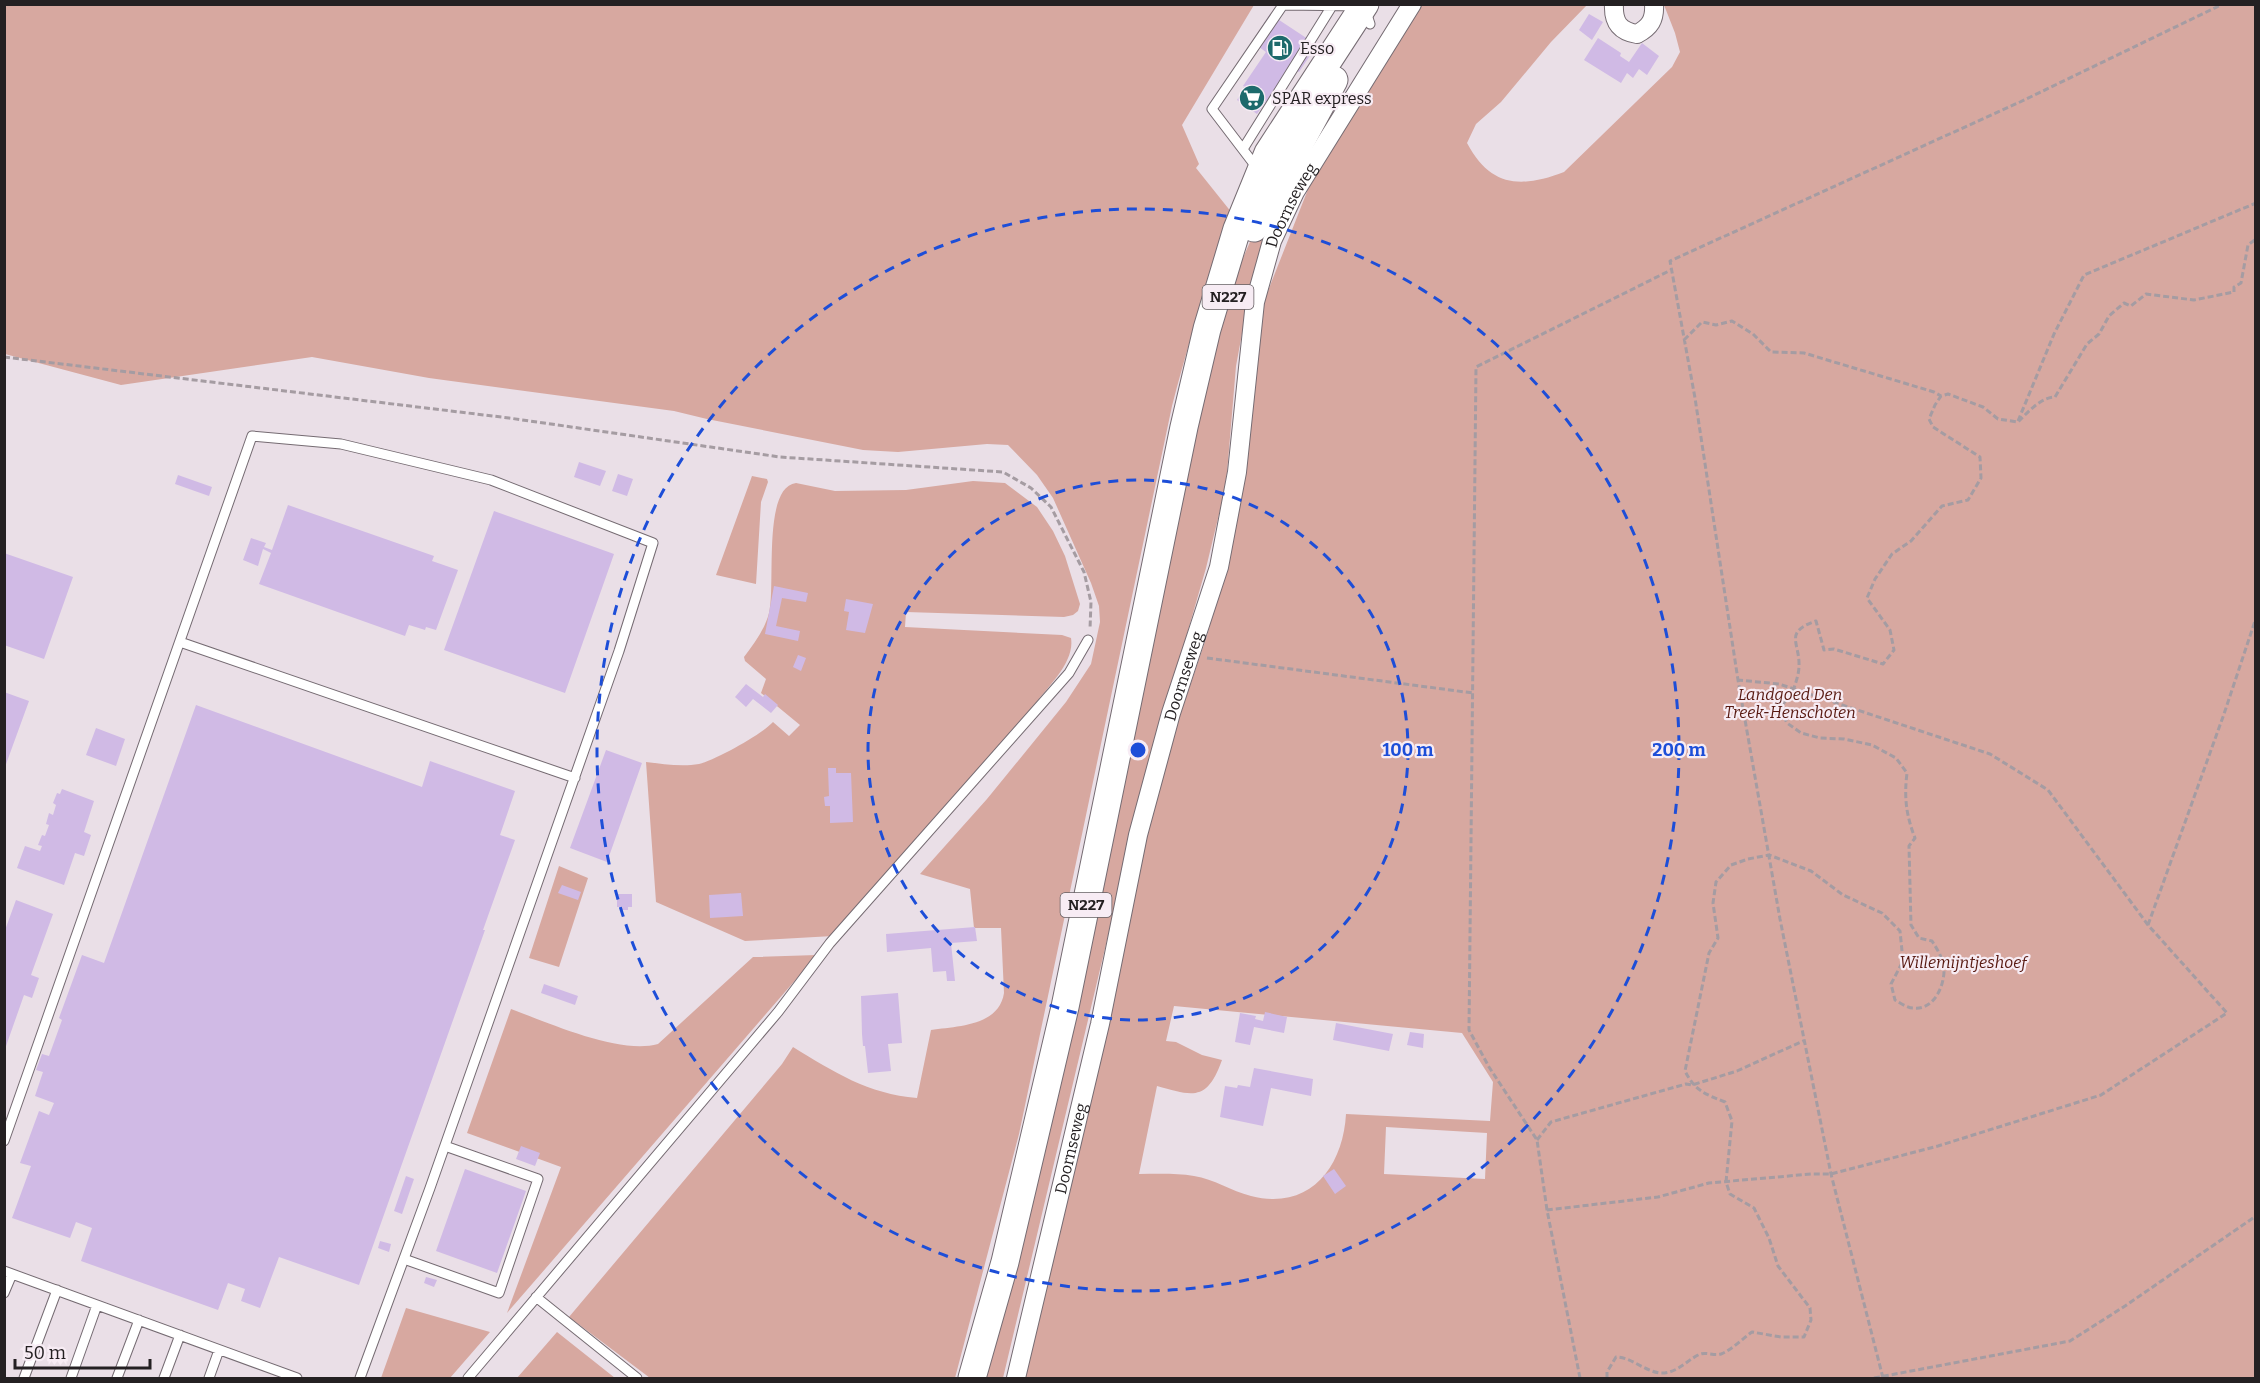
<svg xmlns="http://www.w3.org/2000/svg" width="2260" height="1383" font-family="Bitter,serif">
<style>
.green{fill:#d7a8a0;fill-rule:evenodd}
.building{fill:#d0bae5}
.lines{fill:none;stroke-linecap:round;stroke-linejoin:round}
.lane-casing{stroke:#756b72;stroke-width:11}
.street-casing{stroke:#756b72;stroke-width:20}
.primary-casing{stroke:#756b72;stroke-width:29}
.path{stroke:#a59ca2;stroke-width:3;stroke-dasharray:6 3;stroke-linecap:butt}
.lane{stroke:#fff;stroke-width:9}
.street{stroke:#fff;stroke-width:18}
.primary{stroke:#fff;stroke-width:27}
.ring{fill:none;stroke:#1d4ed8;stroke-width:3;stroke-dasharray:10 8}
.labels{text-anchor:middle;stroke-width:4.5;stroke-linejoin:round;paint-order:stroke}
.shield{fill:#f7ecf4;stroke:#635d61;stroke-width:1.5}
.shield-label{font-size:15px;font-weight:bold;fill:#242022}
.poi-label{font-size:16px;fill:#242022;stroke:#f7ecf4;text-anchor:start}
.street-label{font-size:16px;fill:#242022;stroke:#f7ecf4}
.park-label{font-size:16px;font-style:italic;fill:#581911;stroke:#f7ecf4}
.centre{fill:#1d4ed8;stroke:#f7ecf4;stroke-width:3}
.ring-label{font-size:18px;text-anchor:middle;font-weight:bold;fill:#1d4ed8;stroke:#f7ecf4;stroke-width:4.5;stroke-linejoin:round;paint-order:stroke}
</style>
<rect width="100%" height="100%" fill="#eadfe7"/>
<path class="green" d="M4 5H1254L1182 125 1199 164 1196 168 1232 213C1208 277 1189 341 1172 406L1019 1134 955 1378H650L569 1317 782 1064 793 1047C834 1072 868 1094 917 1098L931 1030C958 1026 999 1026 1004 993L1001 928H974L970 889 920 874 987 799 1066 702 1091 664 1100 622 1099 606 1091 583 1053 498 1037 475 1008 445 987 444 898 452 863 450 707 419 674 411 429 378 312 357 121 385 5 354Z
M1416 5H1587L1551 42 1501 102 1476 124 1467 143C1491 188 1522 188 1564 172L1672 67 1680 52 1675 33 1664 5H2255V1378H1021L1157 783 1207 636 1224 573 1255 334 1266 296 1314 174ZM1174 1006 1462 1033 1493 1082 1490 1121 1346 1114C1343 1168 1309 1211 1251 1196 1231 1191 1214 1179 1194 1176 1176 1173 1157 1174 1139 1174L1157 1086C1193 1096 1207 1102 1222 1060L1202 1055 1176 1042 1166 1041ZM1386 1127 1487 1133 1485 1179 1384 1174Z
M1284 163 1246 312 1236 366 1227 473 1221 506 1206 568 1168 700 1126 860 1003 1378H983L1203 385 1240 265Z
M752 476 767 479 768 482 761 502 756 584 716 575Z
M973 481 1005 483 1037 507 1053 531 1065 556 1080 604 1078 611 1073 615 1064 617 906 612 905 627 1062 635 1071 638C1075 662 1048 686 1035 704L833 936 745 941 656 902 646 762C663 764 682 767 699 764 715 760 761 735 773 722L789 736 800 725 761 693 766 679 745 661 744 657C754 644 765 629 769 613 776 586 762 487 796 483L835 491 906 490Z
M559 866 588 878 559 967 529 958Z
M817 955 507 1313 561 1167 467 1133 511 1009C549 1023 620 1055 658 1044L753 957Z
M406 1308 490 1332 450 1378H381Z
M557 1332 615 1378H517Z"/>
<path class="building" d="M1270 14 1317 45 1299 72 1291 68 1269 102 1266 101 1257 114 1237 100 1245 87 1243 86 1266 52 1252 42Z
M1589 14 1603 22 1592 40 1579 30Z
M1598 38 1621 53 1620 56 1629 62 1642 43 1659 56 1647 75 1639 69 1633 78 1627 73 1621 83 1584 60Z
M579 462 606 471 600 486 574 477Z
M618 474 633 479 627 496 612 491Z
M178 475 212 487 209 496 175 484Z
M288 505 434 556 432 561 458 570 436 630 426 627 425 630 422 629 409 625 405 636 259 584 271 553 263 549 258 566 243 560 251 538 266 543 264 547 272 550Z
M494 511 614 554 565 693 444 650Z
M4 553 73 577 44 659 4 645Z
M774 586 808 593 806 602 782 598 776 626 800 631 798 641 765 634Z
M846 599 873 604 865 633 846 630 849 612 844 611Z
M798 655 806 658 801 671 793 667Z
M746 684 763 697 765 694 778 705 771 713 753 699 746 707 735 697Z
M4 692 29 701 5 767H4Z
M196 705 422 787 430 761 515 791 500 835 515 840 483 930H485L359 1285 279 1257 260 1308 241 1301 245 1289 228 1283 218 1310 81 1261 92 1228 76 1222 70 1238 12 1218 31 1166 20 1163 39 1111 49 1115 54 1103 35 1096 43 1072 36 1070 42 1054 49 1056 62 1020 59 1018 82 955 104 963Z
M96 728 125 739 116 766 86 755Z
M606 750 642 763 607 862 570 848Z
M828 768H836V773H851L853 822 830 823V806H825L824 797 829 796Z
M62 789 94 801 84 832 91 835 84 856 75 853 64 885 17 868 25 846 40 851 42 846 38 845 42 835 45 836 49 825 46 824 49 813 53 815 56 805 53 803 57 793 60 794Z
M562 885 581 892 578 900 558 893Z
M741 893 743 916 710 918 709 895Z
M617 894H632V907H628V910H621V907H617Z
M16 900 53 914 31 975 39 978 32 998 24 995 5 1049 4 933Z
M975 927 977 941 951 943 955 981H947L946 971 933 972 931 948 887 952 886 934Z
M544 984 578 996 575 1005 541 993Z
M898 993 902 1043 888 1044 891 1071 868 1073 865 1046H863L862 1034 861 996Z
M1265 1012 1287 1017 1284 1033 1254 1027 1250 1045 1235 1042 1240 1013 1256 1016 1255 1019 1263 1021Z
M1336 1023 1393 1034 1389 1051 1333 1040Z
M1410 1032 1424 1034 1423 1048 1407 1045Z
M1254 1068 1313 1079 1311 1096 1271 1088 1263 1126 1220 1117 1225 1086 1237 1088 1238 1085 1250 1087Z
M521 1146 540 1153 535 1166 516 1159Z
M465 1169 526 1191 497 1273 436 1251Z
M1334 1169 1346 1186 1335 1194 1323 1176Z
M406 1176 414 1179 402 1214 394 1211Z
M380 1241 391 1244 389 1252 378 1248Z
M426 1277 437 1280 434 1287 424 1283Z"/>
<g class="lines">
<g class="lane-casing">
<path id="lane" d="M1243 149 1332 6
M1257 168 1212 109 1283 5 1364 6 1370 24
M180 642 575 778
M4 1141 252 436 341 444 491 480 653 543 619 651 430 1188 360 1378
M404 1259 499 1293 538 1179 445 1146
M4 1271 297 1378
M4 1293 12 1274
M536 1297 637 1378
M24 1378 57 1290
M71 1378 97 1305
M117 1378 139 1320
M164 1378 180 1335
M209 1378 219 1350
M468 1378 778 1012 830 943 1069 673 1088 640"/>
</g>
<g class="street-casing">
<g id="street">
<path d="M1614 4C1613 22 1619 31 1637 34 1650 27 1655 20 1654 4"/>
<path id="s1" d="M1016 1378 1100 1024 1138 835 1171 713 1219 567 1237 472 1255 302 1272 241 1295 192 1412 4"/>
</g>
</g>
<g class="primary-casing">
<path id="primary" d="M1254 228 1334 80
M972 1378 1005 1262 1065 1007 1184 427 1207 329 1237 229 1268 153 1365 4"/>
</g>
<path class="path" d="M1684 340 1702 322 1716 325 1732 321 1753 334 1771 352 1804 353 1934 392 1941 396
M4 357 509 418 780 457 1003 472 1031 488 1051 507 1084 572 1091 602 1090 629
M2018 421 2054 334 2084 275 2256 203
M1207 658 1473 693
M2148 925 2224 714 2256 618
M1537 1140 1551 1122 1686 1084 1692 1085 1737 1071 1803 1041
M1547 1210 1537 1140 1489 1067 1469 1030 1476 367 1671 270
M1580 1378 1547 1210 1658 1197 1709 1183 1811 1174H1831L1938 1146 2101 1095 2227 1013 2148 925 2048 790 1990 754 1779 684 1738 680
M1607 1378V1372L1616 1357C1631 1357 1644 1371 1660 1373 1676 1374 1685 1362 1698 1355 1705 1351 1713 1356 1721 1354 1733 1349 1742 1339 1752 1332L1781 1337H1804L1811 1320 1810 1308 1778 1266 1769 1238 1754 1208 1730 1194 1726 1182 1732 1121 1725 1102C1705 1094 1695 1091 1685 1071L1709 953 1718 938 1713 903 1716 882 1731 865 1748 859 1769 855 1811 871 1843 895 1882 913 1900 931 1903 961 1891 984 1895 1000C1900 1003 1908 1008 1913 1008 1934 1011 1945 985 1944 968 1943 958 1937 949 1932 941L1919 938 1911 925 1909 846 1915 838C1906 815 1904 797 1907 773L1896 758 1872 745 1844 739 1820 738 1801 733 1787 723 1780 709C1784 701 1793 693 1795 685 1797 679 1799 672 1799 666 1800 643 1783 632 1816 621L1824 650 1834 649 1883 664 1894 650 1890 630 1867 598 1875 579 1892 554 1911 541 1942 506 1968 500 1981 478 1980 457 1933 427 1929 419 1935 405 1941 396 1948 394 1983 407 1998 419 2018 422C2028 412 2041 397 2055 397L2087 344 2099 334 2109 316 2124 303 2131 306 2146 294 2194 300 2234 292V287L2241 283 2248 245 2256 239
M1874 1378 2070 1341 2125 1306 2256 1216
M1883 1378 1831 1174 1780 919 1738 680 1695 398 1670 261 2020 102 2223 4"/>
<use href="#lane" class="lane"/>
<use href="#street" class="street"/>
<use href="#primary" class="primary"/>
</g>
<g class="ring">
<circle cx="1138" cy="750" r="270"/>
<circle cx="1138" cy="750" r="541"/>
</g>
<defs>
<g id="fuel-disc" transform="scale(1.35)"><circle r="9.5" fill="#1d6a6c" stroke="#f7ecf4"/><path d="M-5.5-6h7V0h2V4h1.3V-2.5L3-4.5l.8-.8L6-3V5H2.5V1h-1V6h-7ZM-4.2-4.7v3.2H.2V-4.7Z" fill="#fff"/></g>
<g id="supermarket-disc" transform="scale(1.35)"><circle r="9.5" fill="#1d6a6c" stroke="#f7ecf4"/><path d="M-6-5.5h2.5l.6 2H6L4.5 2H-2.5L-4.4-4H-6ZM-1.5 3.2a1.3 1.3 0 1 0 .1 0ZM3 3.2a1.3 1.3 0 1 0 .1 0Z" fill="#fff"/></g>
</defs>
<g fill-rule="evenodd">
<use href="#fuel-disc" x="1280" y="48"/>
<use href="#supermarket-disc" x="1252" y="98"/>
</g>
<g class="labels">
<g class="shield">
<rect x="1202.5" y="285" width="51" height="24" rx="4.5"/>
<rect x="1060.5" y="893" width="51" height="24" rx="4.5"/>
</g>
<g class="shield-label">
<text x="1228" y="302">N227</text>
<text x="1086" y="910">N227</text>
</g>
<g class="poi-label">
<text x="1300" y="54">Esso</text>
<text x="1272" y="104">SPAR express</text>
</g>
<g class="street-label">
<text dy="6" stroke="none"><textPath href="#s1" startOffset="1208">Doornseweg</textPath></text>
<text dy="6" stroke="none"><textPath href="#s1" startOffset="722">Doornseweg</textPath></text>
<text dy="6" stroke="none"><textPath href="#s1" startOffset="236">Doornseweg</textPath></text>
</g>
<g class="park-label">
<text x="1790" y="700">Landgoed Den<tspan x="1790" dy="18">Treek-Henschoten</tspan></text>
<text x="1963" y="968">Willemijntjeshoef</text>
</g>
</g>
<circle cx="1138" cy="750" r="9" class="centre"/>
<g class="ring-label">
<text x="1408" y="756">100 m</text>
<text x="1679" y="756">200 m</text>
</g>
<rect width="2260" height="1383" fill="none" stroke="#242022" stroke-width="12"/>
<path d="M15 1359v9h135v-9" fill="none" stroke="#242022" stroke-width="3"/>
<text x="24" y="1359" font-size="18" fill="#242022" stroke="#f7ecf4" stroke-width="4.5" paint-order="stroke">50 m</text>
</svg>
